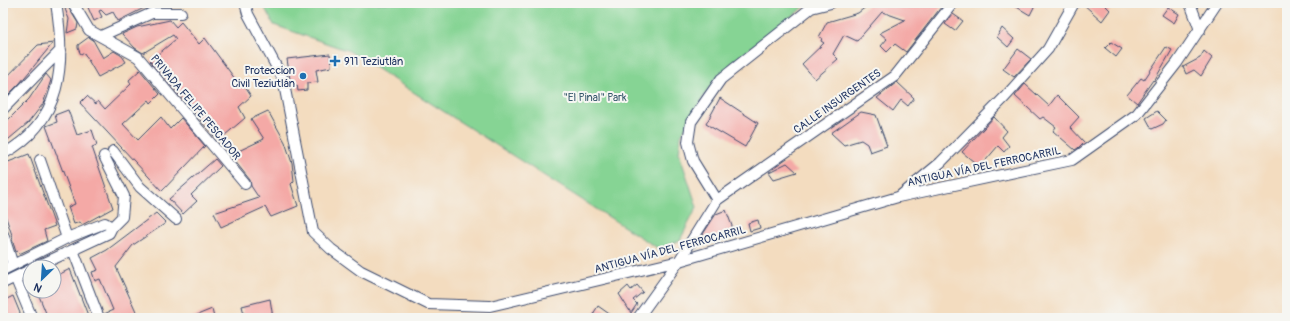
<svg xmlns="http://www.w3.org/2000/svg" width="1290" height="321" font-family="Pangolin,sans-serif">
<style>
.green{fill:#86d494;stroke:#508279}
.building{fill:#f4a9a6}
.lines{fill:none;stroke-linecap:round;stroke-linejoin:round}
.street-casing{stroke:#3b496d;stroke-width:12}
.street{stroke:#fff;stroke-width:10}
.poi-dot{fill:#1f6fb2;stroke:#f6f6f2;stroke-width:1.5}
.labels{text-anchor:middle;stroke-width:4;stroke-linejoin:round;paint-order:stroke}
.poi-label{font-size:11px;fill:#1b2f5e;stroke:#f6f6f2;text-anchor:start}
.park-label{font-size:11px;fill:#36586c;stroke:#f6f6f2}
.street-label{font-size:11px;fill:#1b2f5e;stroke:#f6f6f2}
</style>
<rect width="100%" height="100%" fill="#f6f6f2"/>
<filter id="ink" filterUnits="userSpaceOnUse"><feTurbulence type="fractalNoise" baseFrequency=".025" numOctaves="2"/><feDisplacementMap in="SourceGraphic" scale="8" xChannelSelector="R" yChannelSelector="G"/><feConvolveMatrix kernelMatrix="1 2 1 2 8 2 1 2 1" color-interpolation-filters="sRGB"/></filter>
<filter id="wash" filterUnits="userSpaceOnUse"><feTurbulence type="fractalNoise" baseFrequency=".012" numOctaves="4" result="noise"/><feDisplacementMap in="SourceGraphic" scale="16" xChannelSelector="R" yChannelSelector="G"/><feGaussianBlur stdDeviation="0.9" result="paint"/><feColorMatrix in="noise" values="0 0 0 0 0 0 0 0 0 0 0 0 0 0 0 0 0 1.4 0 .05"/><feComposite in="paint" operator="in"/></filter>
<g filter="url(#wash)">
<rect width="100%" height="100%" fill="#f3dcbf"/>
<path class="green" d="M262 3H809L732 63 709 88 681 135 679 153 697 207 680 240 659 249 349 51 274 25Z"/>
<g id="blocks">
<path class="building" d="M86 3H154L118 21 113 12 106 15 101 10 99 11 102 17 94 21Z
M871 3H938L942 6 906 52 895 44 887 52 881 46 887 39 880 33 905 20 882 12 857 41 844 35 833 54 838 59 815 79 802 64 824 43 821 41 822 38 819 37 827 22 858 13Z
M1010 3H1036L1030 15Z
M1082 3H1103L1110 10 1102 21Z
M68 7 78 23 77 29 67 33 69 19 65 9Z
M1168 7 1179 14 1174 23 1162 15Z
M953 14 963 21 955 31 945 24Z
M170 20 176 27 181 22 199 44 205 38 238 83 241 81 251 96 239 107 245 118 218 141 150 61 176 39 173 35 143 53 135 48 122 34 137 27Z
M1002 28 1014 39 1008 47 997 37Z
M89 37 93 40 103 58 114 51 122 56 126 62 98 77 84 53 81 55 78 48V45Z
M1111 42 1122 49 1116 57 1105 48Z
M53 43 20 83 3 100V81L38 45Z
M1166 47 1172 50 1154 81 1153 80 1137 103 1127 95 1141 78 1144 80Z
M1018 49 1031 59 1014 77 1003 69Z
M1204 51 1212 58 1201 76 1194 70 1186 74 1183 67 1200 58Z
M330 54 331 67 316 70 318 82 307 83V90L298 91 297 85 291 86 287 59Z
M140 70 160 94 151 103 149 100 123 124 138 140 161 117 170 129 181 118 205 146 162 191 80 103 87 96 96 104 98 101 105 109 131 84 129 80Z
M46 74 51 80 43 104 28 123 3 144V125L29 99Z
M897 82 914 98 908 106 901 100 893 111 877 98Z
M1025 84 1049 106 1057 95 1079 117 1070 127 1084 142 1078 148 1075 150 1053 131 1056 127 1043 117 1040 119 1015 96Z
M720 98 758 123 745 147 706 124Z
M68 110 77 135 92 130 97 145 92 147 113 208 82 225 80 222 74 224 68 207 75 204 46 126 57 122 55 115Z
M268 111 285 142 292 163 294 181 291 184 298 206 271 217 265 207 221 227 214 213 259 198 251 186 250 180 230 155 264 139 251 119Z
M1157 111 1166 120 1163 124 1152 129 1146 118Z
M861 112 876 115 887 146 870 152 867 144 861 140 844 145 831 133Z
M994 117 1007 131 1002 137 1009 146 1004 152 998 146 980 167 962 152Z
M29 154 55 226 44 230 47 241 19 254 18 251 16 252 12 239 13 238 3 209V164Z
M215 159 221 166 191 195 197 201 183 214 169 199Z
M787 163 797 172 774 179 769 172Z
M726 210 735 234 708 242 703 234 716 214Z
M156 213 166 223 133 245 116 267 139 318H105L104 314 113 310 100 279 95 281 92 272 98 270 92 258 107 250Z
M758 220 760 228 750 231 748 223Z
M70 269 89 318H48L37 291H54V277Z
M637 285 643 292 633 300 637 304 631 313 619 294 628 286 631 290Z
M13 296 22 318H3V301Z
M270 299 273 318H245L242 306Z
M598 306 615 318H598L593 314Z
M212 309 214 318H190Z"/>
</g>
</g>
<g filter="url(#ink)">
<use href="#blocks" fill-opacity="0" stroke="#3b496d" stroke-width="1"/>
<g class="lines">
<g class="street-casing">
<path id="street" d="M73 3 89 30 138 57 245 184
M245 3 248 14 283 79 313 232 331 249 361 271 428 304 490 306 679 261 898 197 1072 160 1137 114 1177 63 1217 3
M1190 3 1200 30
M101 36 152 13H181
M3 109 61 50
M113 151 140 187 176 219
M3 154C63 122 66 63 56 3
M40 160 67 238
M900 196 940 163 1005 97 1048 49 1074 3
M717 200 895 76 953 3
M3 234 13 265
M73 250 99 318
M36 267 109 233 112 227 122 217 124 196 104 156
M3 270 67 238 105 223 112 227
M15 277 32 318
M3 283 30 270
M638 318 679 261 717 200 693 161 688 142 691 122 721 79 811 8 831 3"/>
</g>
<use href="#street" class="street"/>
</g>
</g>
<g class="poi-dot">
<path d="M333 55h4v4h4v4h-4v4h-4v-4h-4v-4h4z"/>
<circle cx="303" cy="76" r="4"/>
</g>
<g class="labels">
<g class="poi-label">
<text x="344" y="65">911 Teziutlán</text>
<text x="295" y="74" text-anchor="end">Proteccion<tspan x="295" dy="13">Civil Teziutlán</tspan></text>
</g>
<g class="park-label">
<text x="595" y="101">"El Pinal" Park</text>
</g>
<g class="street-label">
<text transform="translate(837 101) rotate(-35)" y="4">CALLE INSURGENTES</text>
<text transform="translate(196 107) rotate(50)" y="4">PRIVADA FELIPE PESCADOR</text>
<text transform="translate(984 166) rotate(-12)" y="4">ANTIGUA VÍA DEL FERROCARRIL</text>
<text transform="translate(670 249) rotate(-15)" y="4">ANTIGUA VÍA DEL FERROCARRIL</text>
</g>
</g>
<rect width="1290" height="321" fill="none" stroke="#f6f6f2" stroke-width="16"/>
<g transform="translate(42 279) rotate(205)"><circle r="19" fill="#f6f6f2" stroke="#9ea6b7"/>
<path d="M0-3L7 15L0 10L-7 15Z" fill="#1f6fb2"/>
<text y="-6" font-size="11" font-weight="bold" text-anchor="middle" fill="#1b2f5e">N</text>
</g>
</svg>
